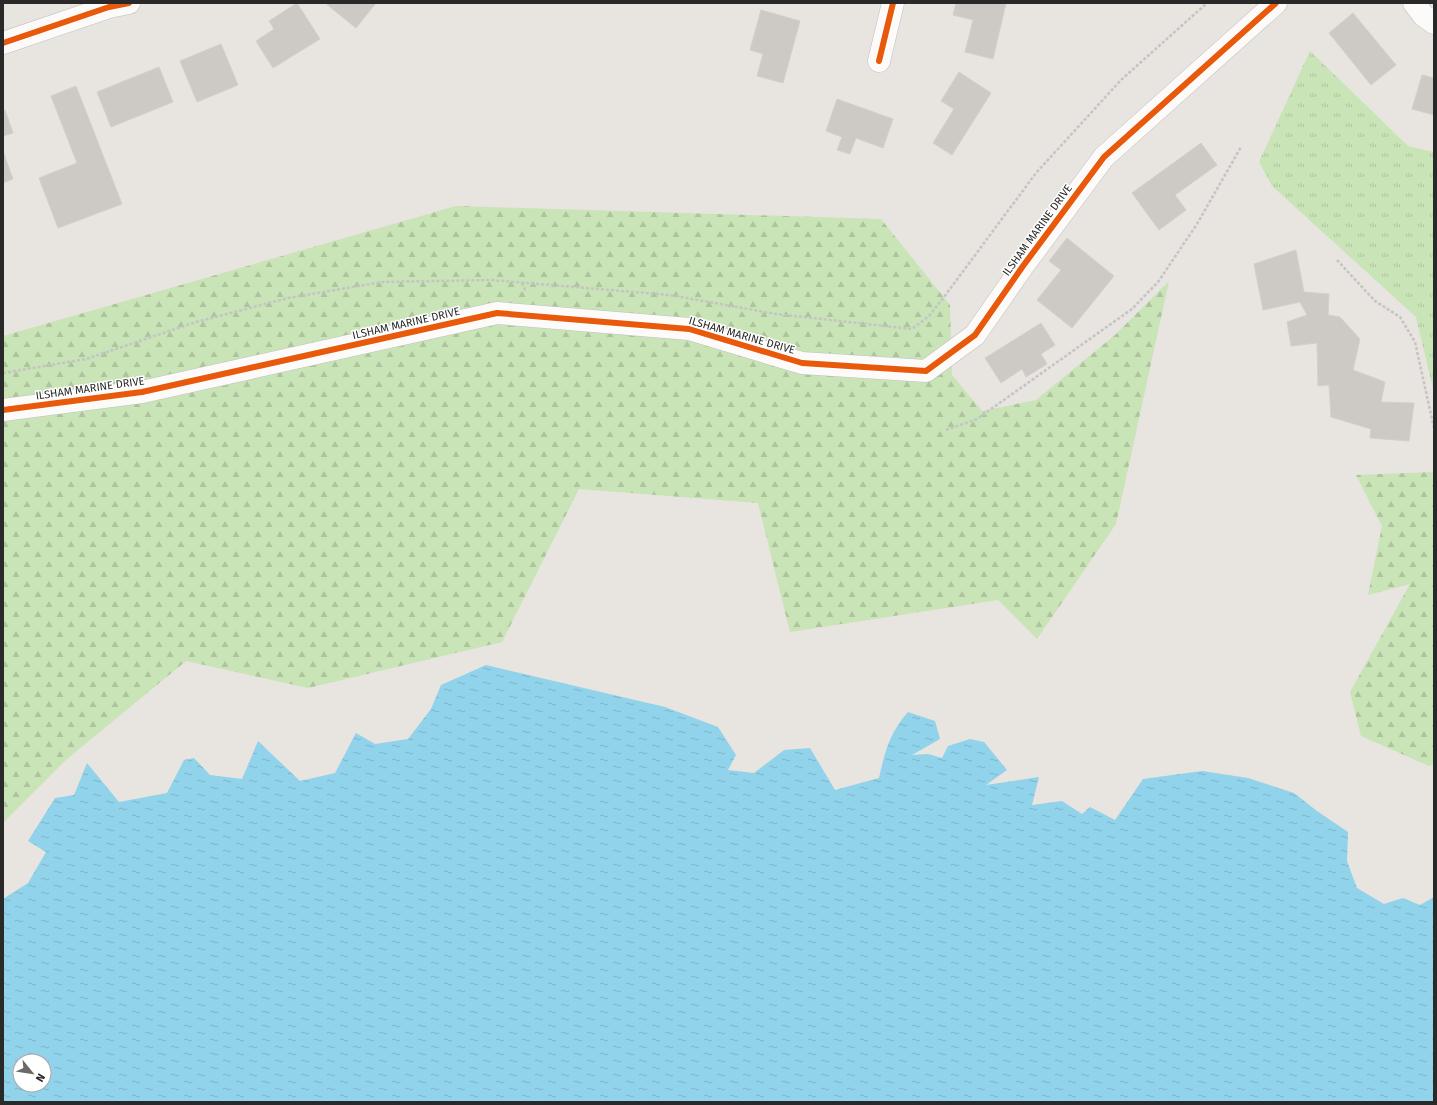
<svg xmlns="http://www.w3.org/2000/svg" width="1437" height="1105" font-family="'Fira Sans',sans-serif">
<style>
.grass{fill:url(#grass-tufts)}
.forest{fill:url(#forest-firs)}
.water{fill:url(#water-ripples);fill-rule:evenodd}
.building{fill:#cdcac6;stroke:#d3d0cb}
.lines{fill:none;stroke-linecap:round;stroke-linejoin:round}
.minor-casing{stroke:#c1c0c1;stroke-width:23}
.path{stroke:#c4c4c4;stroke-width:2.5;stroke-dasharray:3 2;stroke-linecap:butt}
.minor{stroke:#fcfbfa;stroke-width:22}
.cycleway-casing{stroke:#fff;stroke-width:8}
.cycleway{stroke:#e8590c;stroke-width:6}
.labels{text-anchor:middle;stroke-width:3;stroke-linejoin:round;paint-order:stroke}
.street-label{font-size:11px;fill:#292929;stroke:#fff}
</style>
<defs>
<pattern id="grass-tufts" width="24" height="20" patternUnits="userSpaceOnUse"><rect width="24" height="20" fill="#c9e4b7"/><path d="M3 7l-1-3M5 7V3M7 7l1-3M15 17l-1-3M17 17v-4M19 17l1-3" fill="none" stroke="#adc49d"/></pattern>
<pattern id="forest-firs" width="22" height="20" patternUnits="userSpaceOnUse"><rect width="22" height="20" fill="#c9e4b7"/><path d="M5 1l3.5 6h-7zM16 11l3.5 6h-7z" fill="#adc49d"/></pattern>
<pattern id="water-ripples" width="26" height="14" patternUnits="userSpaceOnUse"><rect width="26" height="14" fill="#91d3eb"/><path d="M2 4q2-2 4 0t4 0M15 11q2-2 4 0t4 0" fill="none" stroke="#7db5ca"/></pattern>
</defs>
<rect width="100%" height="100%" fill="#e8e4df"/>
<path class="grass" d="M1310 51 1408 146 1434 152V393L1416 317 1272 186 1259 162Z"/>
<path class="forest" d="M456 206 881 219 950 305 952 375 982 411 1036 400 1115 335 1169 281 1116 524 1037 639 998 600 790 632 758 503 579 489 502 642 308 688 186 661 67 759 3 823V336Z
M1434 472V764L1429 766 1361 736 1350 692 1410 584 1368 595 1382 526 1356 475Z"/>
<path class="water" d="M486 665 665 707 718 727 736 755 728 770 754 773 784 750 810 748 835 790 879 778C885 751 890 732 908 712L935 721 940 739 912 755 928 754 942 758 948 746 970 739 984 742 1007 770 986 785 1039 777 1032 805 1062 801 1082 814 1090 807 1115 820 1143 779 1202 771 1248 778 1294 793 1317 811 1348 832 1347 861 1357 888 1384 904 1403 898 1420 905 1434 897V1102H3V899L28 883 46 852 28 841 55 798 74 795 87 763 119 802 167 793 184 760 194 758 210 775 242 779 258 741 300 781 335 773 356 733 375 744 408 739 431 709 441 685ZM20 1061H44V1085H20Z"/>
<path class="building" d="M297 3 320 39 273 68 256 41 274 29 269 21Z
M325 3H376L356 28Z
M956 3H1006L993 59 965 52 973 20 953 15Z
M761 10 800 21 783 83 757 76 763 54 750 50Z
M1353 13 1396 65 1371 85 1329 33Z
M221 44 238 85 197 102 180 61Z
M159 67 173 102 111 127 97 92Z
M959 72 991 93 952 155 933 143 954 109 941 101Z
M1422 75 1434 78V115L1412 109Z
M76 86 122 204 58 228 39 178 77 163 51 96Z
M837 99 893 119 883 148 856 138 850 154 837 150 842 137 826 131Z
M5 110 13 133 3 136V111Z
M1201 143 1217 165 1175 195 1186 210 1159 230 1132 193Z
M3 151 13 179 3 183Z
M1067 238 1114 276 1072 328 1037 300 1061 270 1049 261Z
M1296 250 1304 292 1329 294 1328 315 1340 317 1360 339 1353 370 1385 382 1381 402 1414 403 1409 441 1370 438 1371 429 1331 417 1329 385 1318 386 1317 343 1291 346 1287 322 1307 315 1300 302 1263 310 1254 264Z
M1041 323 1055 345 1041 354 1047 364 1026 377 1022 369 1001 383 985 358Z"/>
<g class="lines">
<g class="minor-casing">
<path id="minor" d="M1414 3 1423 15 1434 23
M3 43 109 7 129 3
M879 61 893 3
M3 410 142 392 497 313 689 329 802 363 926 371 975 335 1023 266 1104 157 1276 3"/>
</g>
<path class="path" d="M1337 260 1375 301 1400 317 1415 342 1434 428
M522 283 526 292
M3 373 86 359 196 322 288 298 382 282 491 280 670 295 776 314 912 329 929 316 944 297 1036 173 1121 80 1207 3
M946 430 977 419 1132 309 1158 282 1197 224 1241 147"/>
<use href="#minor" class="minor"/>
<g class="cycleway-casing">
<path id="cycleway" d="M3 43 109 7 129 3
M879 61 893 3
M3 410 142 392 497 313 689 329 802 363 926 371 975 335 1023 266 1104 157 1276 3"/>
</g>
<use href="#cycleway" class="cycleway"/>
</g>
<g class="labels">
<g class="street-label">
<text transform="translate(1037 230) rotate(-54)" y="4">ILSHAM MARINE DRIVE</text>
<text transform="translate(406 323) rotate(-13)" y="4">ILSHAM MARINE DRIVE</text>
<text transform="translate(742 335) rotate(16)" y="4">ILSHAM MARINE DRIVE</text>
<text transform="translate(90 388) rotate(-8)" y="4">ILSHAM MARINE DRIVE</text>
</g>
</g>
<rect width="1437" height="1105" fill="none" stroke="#292929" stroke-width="8"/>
<g transform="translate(32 1073) rotate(120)"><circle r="19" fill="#ffffff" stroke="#a9a9a9"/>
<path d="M0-3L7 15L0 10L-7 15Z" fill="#6c6a69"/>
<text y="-6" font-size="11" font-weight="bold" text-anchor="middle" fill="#292929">N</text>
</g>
</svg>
